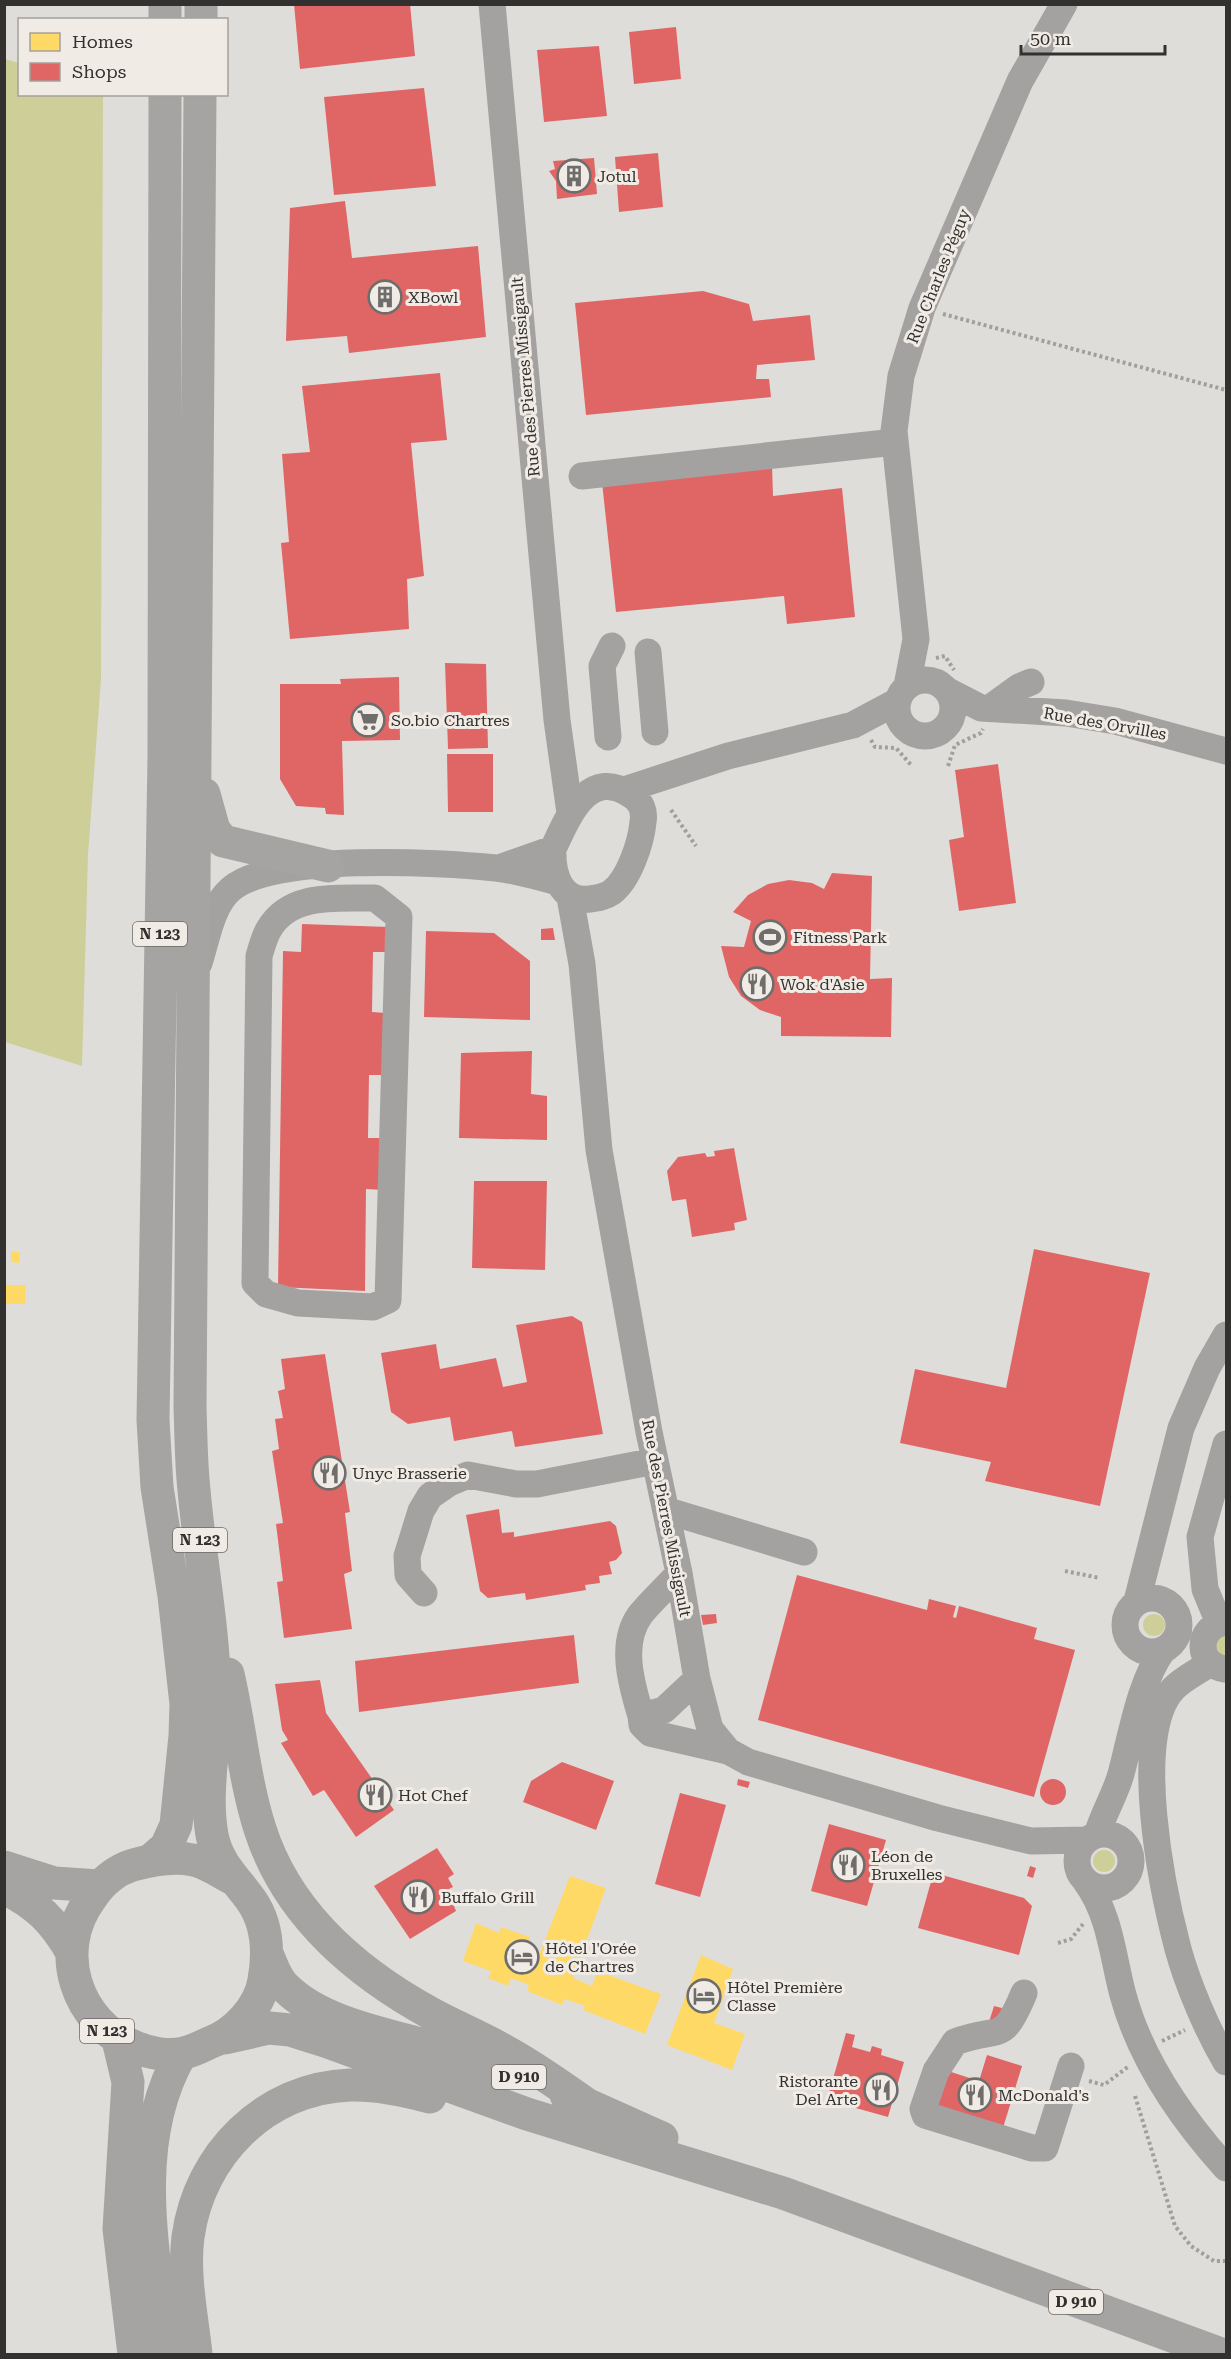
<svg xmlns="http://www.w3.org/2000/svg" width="1231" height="2359" font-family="'Roboto Serif',serif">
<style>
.green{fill:#cecf98}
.homes{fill:#ffd966}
.shops{fill:#e06666}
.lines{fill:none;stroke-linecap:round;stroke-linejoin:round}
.path{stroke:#a09f9e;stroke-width:4;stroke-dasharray:3 3;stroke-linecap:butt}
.minor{stroke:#a3a2a1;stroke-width:27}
.major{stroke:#a6a4a3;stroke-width:33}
.labels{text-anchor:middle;stroke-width:6;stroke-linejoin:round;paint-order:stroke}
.shield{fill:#f0ebe4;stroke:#6c6965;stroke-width:1.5}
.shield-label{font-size:15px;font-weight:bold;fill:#33312f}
.poi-label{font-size:16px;fill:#33312f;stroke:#f0ebe4;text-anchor:start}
.street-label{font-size:16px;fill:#33312f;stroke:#f0ebe4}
</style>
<rect width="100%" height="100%" fill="#dfddda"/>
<path class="green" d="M5 59 19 63 20 94 103 95 101 679 88 855 82 1066 5 1042Z
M1143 1625a11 11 0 1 1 22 0a11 11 0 1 1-22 0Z
M1226 1631V1661L1214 1645Z
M1093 1861a11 11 0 1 1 22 0a11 11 0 1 1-22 0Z"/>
<path class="homes" d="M11 1251 20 1252 19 1263 11 1262Z
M4 1285H25V1304H4Z
M570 1876 606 1888 573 1978 592 1986 597 1971 661 1994 645 2034 583 2010 585 2006 565 1999 562 2005 527 1991 529 1985 511 1978 508 1986 488 1978 491 1971 463 1961 476 1923 499 1933 501 1927 530 1937 525 1948 540 1953Z
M701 1955 733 1969 714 2023 745 2034 732 2070 667 2045Z"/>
<path class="shops" d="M294 4H410L415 56 300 69Z
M676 27 681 79 634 84 629 32Z
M599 46 607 116 544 122 537 50Z
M424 88 436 186 334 195 324 97Z
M658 153 663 207 619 212 615 157Z
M594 158 597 194 557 199 556 181 549 171 555 169 553 161Z
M345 201 352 258 478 246 486 337 349 353 347 336 286 341 290 208Z
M703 291 749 304 753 321 810 315 815 360 757 365 756 379H769L771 397 586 415 575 303Z
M440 373 447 440 411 443 424 576 407 579 409 629 290 639 281 543 289 542 282 454 310 452 302 386Z
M772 465 773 496 842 488 855 617 787 624 784 596 616 612 602 482Z
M445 663 486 664 488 748 448 749Z
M399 677 400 740 342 741 344 815 326 814 325 808 296 806 280 779V684H341L340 679Z
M447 754H493V812H448Z
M998 764 1016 903 959 911 949 840 964 837 955 770Z
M832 873 872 876 870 979 892 978 891 1037 781 1036V1017L760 1010 741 996 729 977 721 946 744 947 751 921 733 912 748 895 768 884 789 880 812 883 824 889Z
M302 924 389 927 388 952H373L372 1012 386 1013 385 1075H369L368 1138H384L382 1190 366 1189 365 1291 278 1287 283 951 301 952Z
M553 928 555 940H541V929Z
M426 931 494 933 530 961V1020L424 1017Z
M532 1051 531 1094 547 1096V1140L459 1138 461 1053Z
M734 1148 747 1220 734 1223 735 1230 692 1237 686 1199 672 1201 667 1171 678 1157 705 1153 707 1157 715 1156 714 1151Z
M474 1181H547L545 1270 472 1268Z
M1034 1249 1150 1273 1100 1506 985 1481 991 1462 900 1443 915 1369 1006 1388Z
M572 1316 582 1322 603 1434 515 1447 512 1431 454 1441 450 1417 408 1424 391 1412 381 1353 436 1344 440 1369 496 1358 503 1387 527 1382 516 1325Z
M325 1354 350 1512 345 1513 352 1571 344 1574 352 1629 284 1638 277 1582 283 1581 276 1524 283 1523 272 1451 279 1449 275 1419 283 1418 278 1391 285 1389 281 1359Z
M499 1509 502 1533 514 1532V1537L610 1521 616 1526 622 1553 616 1560 609 1562 612 1574 599 1576 600 1583 585 1585 586 1590 526 1600 525 1593 488 1598 480 1591 466 1515Z
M797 1575 927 1610 929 1599 956 1606 953 1617 956 1618 959 1606 1037 1628 1034 1639 1075 1650 1034 1797 758 1720Z
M716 1614 717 1623 703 1625 701 1615Z
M574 1635 579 1683 359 1712 355 1661Z
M320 1680 326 1713 394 1810 356 1837 324 1790 313 1796 281 1743 288 1740 282 1730 275 1684Z
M562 1762 614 1781 596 1830 523 1802 531 1781Z
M738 1779 750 1782 748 1788 737 1785Z
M1040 1792a13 13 0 1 1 26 0a13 13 0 1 1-26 0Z
M680 1793 726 1805 700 1897 655 1884Z
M829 1824 886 1840 867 1906 811 1891Z
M437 1848 454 1874 448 1878 453 1887 449 1889 459 1904 454 1906 456 1911 410 1939 374 1886Z
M1030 1866 1036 1868 1033 1878 1027 1876Z
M942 1875 1024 1898 1032 1906 1019 1955 918 1928 932 1878Z
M994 2006 1002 2008 997 2025 989 2022Z
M846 2033 855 2035 852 2047 870 2052 872 2046 882 2049 881 2055 904 2062 888 2117 827 2100Z
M987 2055 1022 2066 1002 2131 932 2109 945 2070 979 2081Z"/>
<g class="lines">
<path class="path" d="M943 314 1226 390
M936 658 945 656 954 670
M871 740 875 747 896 748 911 765
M948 766 955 745 981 733 983 729
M671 810 696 846
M1065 1571 1100 1578
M1058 1943 1071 1939 1083 1924
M1162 2041 1185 2030
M1089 2081 1104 2085 1129 2066
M1135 2096 1175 2226 1191 2246 1214 2261H1226"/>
<path class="minor" d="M492 4 557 720 570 813
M582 476 895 442
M648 652 655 732
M897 708a28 28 0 1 1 56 0a28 28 0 1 1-56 0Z
M907 686 916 639 894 431 901 376 922 308 1020 81 1064 4
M948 691 981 708 1066 713 1115 721 1226 751
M990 708 1019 687 1031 682
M608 737 602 666 612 646
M624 790 728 756 853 725 898 701
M499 868 553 849C568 817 588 766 631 795 641 801 645 811 643 822 641 843 629 879 612 892 605 897 598 898 590 899 560 903 552 873 553 849
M570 897 582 964 599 1150 649 1432 679 1573 697 1679 710 1729 728 1751 748 1762 938 1818 1031 1841 1087 1840
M375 898 399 917 388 1300 373 1307 298 1303 266 1294 255 1283 259 956C262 947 264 937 269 929 291 892 338 899 375 898Z
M199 963C207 939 211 906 231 889 273 853 440 862 496 868 516 870 538 877 558 882
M668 1511 804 1552
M679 1573C667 1587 652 1600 640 1615 619 1644 632 1686 641 1716L664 1710 697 1679
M424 1593 408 1575 407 1556 421 1511 430 1496 449 1483 468 1475 516 1484H537L655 1461
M1125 1625a27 27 0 1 1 54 0a27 27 0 1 1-54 0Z
M1137 1601 1181 1428 1207 1368 1226 1335
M1219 1623 1205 1589 1200 1537 1226 1444
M1210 1663C1199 1671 1182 1679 1173 1689 1130 1736 1163 1892 1178 1949 1188 1985 1207 2030 1226 2062
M1225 1669C1195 1665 1196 1626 1226 1622
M641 1716 642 1725 650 1733 728 1751
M1077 1861a27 27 0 1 1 54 0a27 27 0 1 1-54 0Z
M1097 1835C1103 1814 1115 1795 1121 1774 1131 1737 1140 1681 1163 1650
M1086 1882C1110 1914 1113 1958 1123 1995 1141 2061 1181 2118 1226 2168
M1024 1993C1002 2046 1001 2025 955 2042L936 2071 923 2109 925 2115 1032 2148H1045L1071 2066"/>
<path class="major" d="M165 4V20
M201 20V4
M200 94 190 1407C191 1435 191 1463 194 1490 200 1559 214 1628 215 1698 216 1743 204 1791 212 1835 217 1863 236 1879 251 1900 268 1924 269 1952 264 1980 260 2007 235 2034 209 2043 201 2047 192 2051 184 2053 169 2057 149 2053 135 2047 76 2023 52 1951 91 1898 101 1883 116 1870 133 1865 151 1860 175 1856 193 1860 206 1862 221 1873 233 1879
M204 794 214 830 223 841 328 866
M228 1674C240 1725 244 1779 260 1829 287 1914 357 1973 432 2014 456 2027 481 2037 505 2051 533 2066 559 2085 585 2103
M151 1860 166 1847 176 1825 185 1736 186 1704 174 1596 157 1487 153 1420 164 757 165 94
M4 1867 54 1883 99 1886
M4 1888C36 1903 55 1922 72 1953
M268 1956C273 1967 276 1979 286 1988 319 2021 380 2033 424 2045 453 2052 480 2062 507 2072
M225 2038 269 2028 290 2030 325 2041 527 2114 783 2193 1221 2354
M118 2040 128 2082 119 2229 134 2354
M566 2095 662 2138
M167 2354C154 2257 129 2143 181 2054
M196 2354C192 2316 183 2275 188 2237 199 2155 265 2088 350 2085 377 2084 404 2090 430 2097"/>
</g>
<defs>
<g id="building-ring" transform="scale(1.725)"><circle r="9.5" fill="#f0ebe4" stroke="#6f6d6b" stroke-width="1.5"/><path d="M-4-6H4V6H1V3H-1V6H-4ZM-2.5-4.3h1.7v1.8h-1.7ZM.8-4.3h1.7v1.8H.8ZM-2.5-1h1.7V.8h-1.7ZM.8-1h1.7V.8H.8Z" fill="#6f6d6b"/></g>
<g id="supermarket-ring" transform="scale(1.725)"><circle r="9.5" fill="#f0ebe4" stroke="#6f6d6b" stroke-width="1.5"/><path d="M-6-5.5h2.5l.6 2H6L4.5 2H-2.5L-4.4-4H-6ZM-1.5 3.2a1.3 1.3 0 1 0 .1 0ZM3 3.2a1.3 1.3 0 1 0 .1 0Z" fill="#6f6d6b"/></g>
<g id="stadium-ring" transform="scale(1.725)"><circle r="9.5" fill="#f0ebe4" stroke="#6f6d6b" stroke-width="1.5"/><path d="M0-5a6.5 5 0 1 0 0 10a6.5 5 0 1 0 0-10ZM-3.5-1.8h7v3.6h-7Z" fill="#6f6d6b"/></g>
<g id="restaurant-ring" transform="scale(1.725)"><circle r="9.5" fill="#f0ebe4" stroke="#6f6d6b" stroke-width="1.5"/><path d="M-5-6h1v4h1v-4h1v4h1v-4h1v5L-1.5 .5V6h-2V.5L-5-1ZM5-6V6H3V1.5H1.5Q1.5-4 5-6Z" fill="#6f6d6b"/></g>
<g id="hotel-ring" transform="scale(1.725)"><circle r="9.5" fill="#f0ebe4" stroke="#6f6d6b" stroke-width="1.5"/><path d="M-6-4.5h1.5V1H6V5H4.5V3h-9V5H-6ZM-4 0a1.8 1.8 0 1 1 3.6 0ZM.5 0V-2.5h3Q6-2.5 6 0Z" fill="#6f6d6b"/></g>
</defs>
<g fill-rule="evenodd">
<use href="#building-ring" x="574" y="176"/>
<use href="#building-ring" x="385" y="297"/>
<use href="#supermarket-ring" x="368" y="720"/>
<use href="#stadium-ring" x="770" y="937"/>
<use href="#restaurant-ring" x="757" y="984"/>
<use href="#restaurant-ring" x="329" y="1473"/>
<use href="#restaurant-ring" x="375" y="1795"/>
<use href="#restaurant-ring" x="848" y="1865"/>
<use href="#restaurant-ring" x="418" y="1897"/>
<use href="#hotel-ring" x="522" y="1957"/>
<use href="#hotel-ring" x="704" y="1996"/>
<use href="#restaurant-ring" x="881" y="2090"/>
<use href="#restaurant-ring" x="975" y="2095"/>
</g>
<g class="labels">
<g class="shield">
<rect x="133" y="922" width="54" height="24" rx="4.5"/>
<rect x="173" y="1528" width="54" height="24" rx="4.5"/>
<rect x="80" y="2019" width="54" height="24" rx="4.5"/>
<rect x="492" y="2065" width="54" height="24" rx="4.5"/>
<rect x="1049" y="2290" width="54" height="24" rx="4.5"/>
</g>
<g class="shield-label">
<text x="160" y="939">N 123</text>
<text x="200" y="1545">N 123</text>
<text x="107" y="2036">N 123</text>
<text x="519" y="2082">D 910</text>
<text x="1076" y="2307">D 910</text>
</g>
<g class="poi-label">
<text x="597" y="182">Jotul</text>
<text x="408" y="303">XBowl</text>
<text x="391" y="726">So.bio Chartres</text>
<text x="793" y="943">Fitness Park</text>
<text x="780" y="990">Wok d'Asie</text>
<text x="352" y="1479">Unyc Brasserie</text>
<text x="398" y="1801">Hot Chef</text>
<text x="871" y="1862">Léon de<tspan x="871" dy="18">Bruxelles</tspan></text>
<text x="441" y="1903">Buffalo Grill</text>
<text x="545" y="1954">Hôtel l'Orée<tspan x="545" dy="18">de Chartres</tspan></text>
<text x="727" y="1993">Hôtel Première<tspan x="727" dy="18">Classe</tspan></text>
<text x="858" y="2087" text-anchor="end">Ristorante<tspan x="858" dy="18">Del Arte</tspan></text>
<text x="998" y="2101">McDonald's</text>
</g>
<g class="street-label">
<text transform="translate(938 276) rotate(-68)" y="6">Rue Charles Péguy</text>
<text transform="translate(525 377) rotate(-95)" y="6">Rue des Pierres Missigault</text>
<text transform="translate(1105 723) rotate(10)" y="6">Rue des Orvilles</text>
<text transform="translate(667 1518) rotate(79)" y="6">Rue des Pierres Missigault</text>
</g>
</g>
<rect width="1231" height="2359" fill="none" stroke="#33312f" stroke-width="12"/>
<rect x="18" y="18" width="210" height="78" fill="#f0ebe4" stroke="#a4a19c" stroke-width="1.5"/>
<rect x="30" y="33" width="30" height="18" fill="#ffd966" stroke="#a4a19c" stroke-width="1.5"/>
<text x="72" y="48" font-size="18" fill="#33312f">Homes</text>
<rect x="30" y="63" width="30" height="18" fill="#e06666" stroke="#a4a19c" stroke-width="1.5"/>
<text x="72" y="78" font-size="18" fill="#33312f">Shops</text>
<path d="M1021 45v9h144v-9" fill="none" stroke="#33312f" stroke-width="3"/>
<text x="1030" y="45" font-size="18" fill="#33312f" stroke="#f0ebe4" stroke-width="4.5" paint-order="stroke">50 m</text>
</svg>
